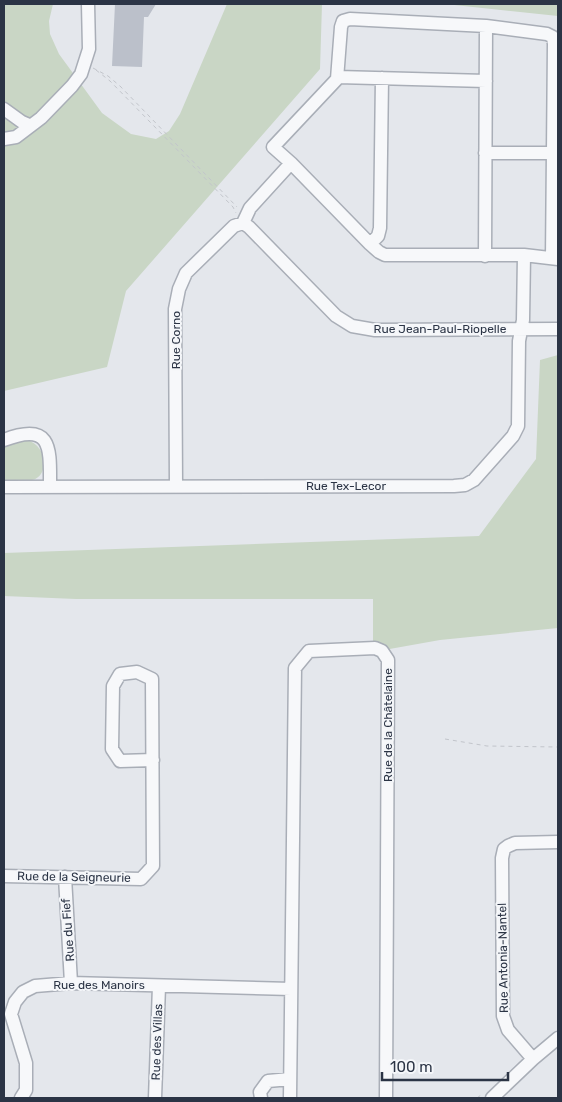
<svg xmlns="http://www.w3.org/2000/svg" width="562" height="1102" font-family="Rubik,sans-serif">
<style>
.green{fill:#c9d6c5}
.building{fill:#bbc0ca}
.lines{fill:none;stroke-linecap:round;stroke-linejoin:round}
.minor-casing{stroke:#a9aeb7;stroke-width:15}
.path{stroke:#c2c5cb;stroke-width:1;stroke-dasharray:4 4;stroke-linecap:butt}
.minor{stroke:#f7f8fa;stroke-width:12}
.labels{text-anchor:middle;stroke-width:4;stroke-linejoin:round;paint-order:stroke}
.street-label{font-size:12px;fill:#2b3445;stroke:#f4f6f9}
</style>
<rect width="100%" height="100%" fill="#e4e7ec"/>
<path class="green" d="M4 4H53L49 21 50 34 59 54 102 113 131 134 156 139 169 131 180 114 227 4H322L320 69 126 291 107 367 4 391Z
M445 4H558V16Z
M558 355V628L440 640 384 650 373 645V599H76L4 596V553L479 536 536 459 540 360Z
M27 440C47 445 50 476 32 480H4V447Z"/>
<path class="building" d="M115 4H156L148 17H144L142 67 112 66Z"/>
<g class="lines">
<g class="minor-casing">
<path id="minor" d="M338 77 486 81
M4 109 22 122 29 125
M4 139 16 137 41 118 72 86 81 74 89 49 88 4
M485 153H553
M291 163 273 147 337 79 341 27 343 21 350 19 486 26 547 34 553 37 554 44 552 258
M243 223 250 208 291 163 370 244 379 252 385 255H524L558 259
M243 223 249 227 336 316 352 326 375 330 558 329
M370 244 378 236 380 228 382 78
M485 256 486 26
M4 440C53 421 50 449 50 487
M176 486 175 309 179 289 186 273 234 226 243 223
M4 487 454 486 465 485 474 480 513 436 518 426 519 341 523 320 524 255
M4 876 141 879 153 866 152 679 137 672 120 674 113 686 112 749 120 761 153 760
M65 877 71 983
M533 1059 508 1030 503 1016 502 858 504 849 508 846 515 843 558 842
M21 1098 26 1090V1063L11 1014 15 1002 23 992 35 986 71 983 291 989
M155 1098 159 986
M261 1098 260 1092 268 1081 290 1079
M290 1098 295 668 309 651 375 648 382 651 388 660 386 1098
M492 1098 533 1059 558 1038"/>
</g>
<path class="path" d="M93 68 108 76 120 86 237 207
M96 70 110 81 233 207 236 213
M445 739 487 746 558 747
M477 1098 481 1095"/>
<use href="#minor" class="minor"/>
</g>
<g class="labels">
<g class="street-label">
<text x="440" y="333">Rue Jean-Paul-Riopelle</text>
<text transform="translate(176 340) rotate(-90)" y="4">Rue Corno</text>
<text x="346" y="490">Rue Tex-Lecor</text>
<text transform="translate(388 725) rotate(-90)" y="4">Rue de la Châtelaine</text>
<text transform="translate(74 877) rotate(1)" y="4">Rue de la Seigneurie</text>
<text transform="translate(68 930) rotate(-94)" y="4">Rue du Fief</text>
<text transform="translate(503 958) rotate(-91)" y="4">Rue Antonia-Nantel</text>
<text x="99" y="989">Rue des Manoirs</text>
<text transform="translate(157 1042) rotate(-88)" y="4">Rue des Villas</text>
</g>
</g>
<rect width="562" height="1102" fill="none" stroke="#2b3445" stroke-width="10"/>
<path d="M382 1072v8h126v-8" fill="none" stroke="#2b3445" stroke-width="2.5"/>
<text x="390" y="1072" font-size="15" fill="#2b3445" stroke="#f4f6f9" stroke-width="4" paint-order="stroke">100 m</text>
</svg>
